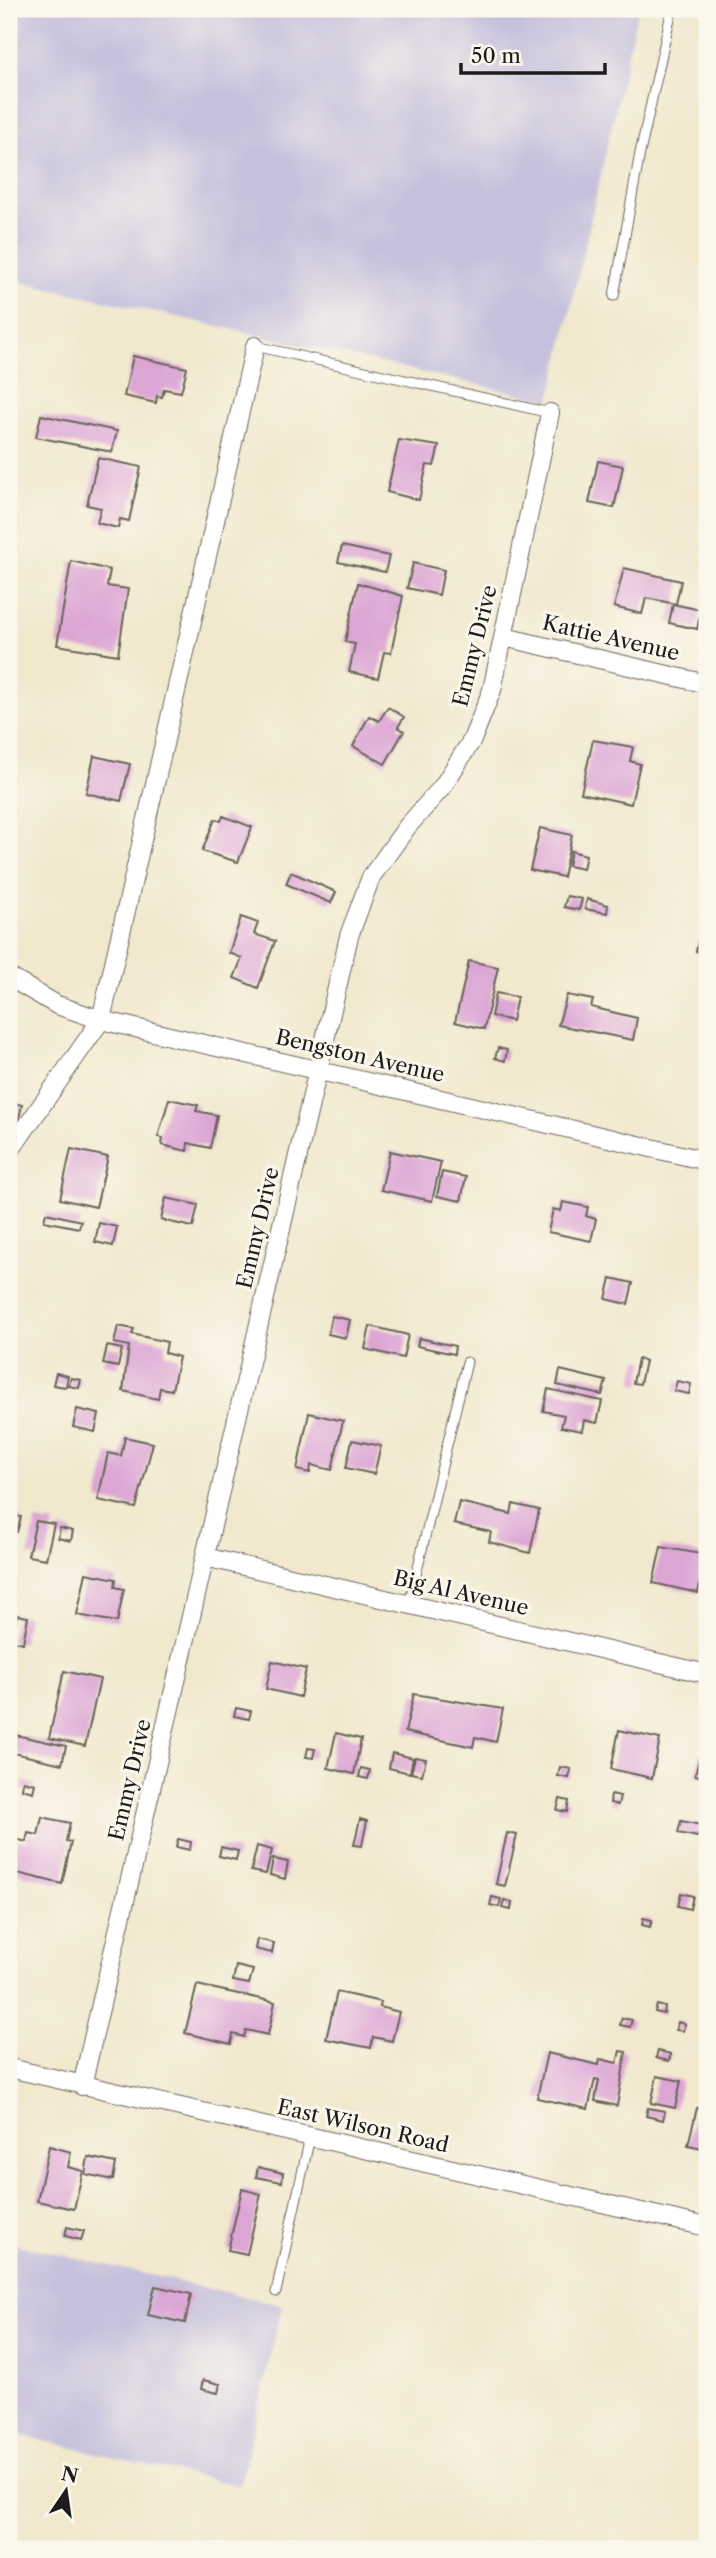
<svg xmlns="http://www.w3.org/2000/svg" width="716" height="2558" font-family="'Libre Caslon Text',serif">
<style>
.industrial{fill:#c5c0db}
.building{fill:#dca5d4}
.lines{fill:none;stroke-linecap:round;stroke-linejoin:round}
.service-casing{stroke:#67635a;stroke-width:11}
.minor-casing{stroke:#67635a;stroke-width:20}
.service{stroke:#fff;stroke-width:9}
.minor{stroke:#fff;stroke-width:18}
.labels{text-anchor:middle;stroke-width:6;stroke-linejoin:round;paint-order:stroke}
.street-label{font-size:21px;fill:#1c1c1c;stroke:#fbf7ec}
</style>
<rect width="100%" height="100%" fill="#fbf7ec"/>
<filter id="ink" filterUnits="userSpaceOnUse"><feTurbulence type="fractalNoise" baseFrequency=".0143" numOctaves="2"/><feDisplacementMap in="SourceGraphic" scale="14" xChannelSelector="R" yChannelSelector="G"/><feConvolveMatrix kernelMatrix="1 2 1 2 8 2 1 2 1" color-interpolation-filters="sRGB"/></filter>
<filter id="wash" filterUnits="userSpaceOnUse"><feTurbulence type="fractalNoise" baseFrequency=".00686" numOctaves="4" result="noise"/><feDisplacementMap in="SourceGraphic" scale="28" xChannelSelector="R" yChannelSelector="G"/><feGaussianBlur stdDeviation="1.57" result="paint"/><feColorMatrix in="noise" values="0 0 0 0 0 0 0 0 0 0 0 0 0 0 0 0 0 1.4 0 .05"/><feComposite in="paint" operator="in"/></filter>
<g filter="url(#wash)">
<rect width="100%" height="100%" fill="#f1e8cd"/>
<path class="industrial" d="M9 9H638L550 401 9 279Z
M9 2243 282 2305 240 2486 9 2433Z"/>
<g id="blocks">
<path class="building" d="M133 356 187 368 181 392 164 389 162 397 157 396 156 403 124 396Z
M41 415 117 431 112 452 36 437Z
M399 440 439 446 434 466 427 465 419 500 387 492Z
M98 458 141 467 129 521 120 519 118 528 97 523 101 508 87 505Z
M598 461 623 466 614 508 589 503Z
M342 546 389 556 385 572 338 562Z
M71 561 110 570 107 586 128 589 118 655 57 645Z
M413 563 444 570 439 595 407 588Z
M9 568 16 570 10 594H9Z
M624 568 681 581 676 604 646 598 642 614 614 607Z
M358 583 403 596 391 653 384 652 378 678 349 672 355 644 345 642Z
M673 604 701 610 697 629 669 623Z
M388 707 404 717 398 727 404 731 385 764 353 746 369 716 379 721Z
M593 740 633 747 630 761 640 764 631 804 581 793Z
M94 756 130 764 121 801 86 793Z
M223 816 252 827 238 862 202 851 215 819 221 821Z
M540 828 572 835 563 877 530 870Z
M571 851 586 855 583 869 568 866Z
M291 872 336 892 331 903 286 884Z
M567 896 582 899 579 910 564 907Z
M587 899 608 905 607 913 585 909Z
M241 917 258 923 254 934 275 941 258 988 234 978 242 958 229 953Z
M699 938 707 940V954L696 951Z
M469 961 498 967 484 1029 455 1022Z
M496 993 517 997 512 1021 491 1016Z
M567 995 593 1000 591 1007 637 1018 633 1040 558 1025Z
M498 1048 507 1050 505 1061 495 1058Z
M169 1099 198 1105 196 1111 217 1115 210 1148 188 1143 187 1151 162 1145 163 1138 158 1137Z
M9 1102 22 1105 18 1123 9 1121Z
M71 1149 108 1157 96 1207 60 1199Z
M390 1151 441 1162 432 1201 381 1190Z
M442 1172 466 1177 461 1201 437 1196Z
M166 1198 198 1205 193 1227 161 1220Z
M563 1202 588 1207 586 1216 596 1219 591 1241 548 1232 553 1209 561 1211Z
M46 1213 81 1221 79 1228 44 1221Z
M99 1223 117 1227 113 1246 95 1242Z
M611 1278 633 1283 628 1304 606 1299Z
M332 1316 350 1320 346 1338 328 1334Z
M118 1326 134 1329 132 1334 167 1342 165 1353 179 1357 172 1390 160 1388 158 1399 123 1391 129 1346 114 1343Z
M370 1326 408 1335 403 1358 365 1349Z
M419 1338 455 1346 454 1354 417 1346Z
M107 1346 122 1349 118 1367 103 1364Z
M638 1359 645 1361 640 1384 633 1383Z
M560 1370 606 1381 602 1395 557 1385Z
M56 1373 68 1376 66 1387 53 1385Z
M71 1378 81 1380 79 1388 69 1386Z
M677 1381 691 1384 689 1394 674 1391Z
M548 1389 602 1401 597 1423 584 1420 582 1431 561 1427 564 1415 543 1411Z
M77 1409 99 1414 95 1432 73 1427Z
M309 1413 343 1421 332 1470 311 1465 310 1473 297 1470Z
M125 1437 153 1443 136 1508 98 1500 108 1453 121 1456Z
M352 1440 381 1446 374 1474 346 1468Z
M459 1502 511 1514 513 1504 539 1510 530 1553 489 1542 491 1532 454 1524Z
M9 1514 21 1517 17 1532 9 1530Z
M36 1521 54 1524 46 1559 28 1556Z
M60 1528 73 1531 71 1541 58 1538Z
M661 1547 707 1555V1576L702 1575 698 1593 653 1583Z
M86 1573 116 1579 115 1587 124 1589 117 1622 77 1615Z
M17 1615 28 1617 23 1643 11 1640Z
M272 1661 306 1669 300 1697 266 1689Z
M64 1671 100 1679 85 1746 49 1738Z
M414 1694 503 1709 496 1742 475 1737 473 1747 405 1732Z
M236 1708 251 1711 249 1719 234 1716Z
M619 1730 660 1739 652 1778 611 1769Z
M336 1733 361 1739 354 1774 328 1768Z
M11 1734 66 1746 62 1764 9 1752Z
M308 1748 315 1749 313 1758 306 1757Z
M392 1753 413 1758 410 1773 389 1768Z
M700 1755 707 1757V1778L695 1775Z
M415 1757 426 1759 422 1775 411 1773Z
M560 1767 571 1769 569 1778 558 1776Z
M361 1768 370 1770 368 1779 359 1777Z
M23 1781 35 1784 33 1792 22 1789Z
M611 1794 620 1796 618 1805 610 1803Z
M560 1799 569 1801 567 1812 557 1810Z
M42 1817 70 1823 66 1841 71 1842 62 1884 9 1871 13 1838 26 1842 28 1833 38 1835Z
M360 1819 367 1821 362 1846 354 1845Z
M681 1821 701 1825 698 1837 678 1833Z
M507 1833 517 1835 505 1886 496 1884Z
M178 1839 191 1842 190 1850 176 1847Z
M257 1846 272 1850 266 1874 251 1871Z
M221 1847 238 1851 236 1860 219 1856Z
M273 1859 288 1862 285 1879 270 1875Z
M681 1893 693 1896 690 1909 678 1906Z
M492 1897 501 1899 499 1907 490 1905Z
M504 1900 512 1902 511 1910 502 1908Z
M643 1918 652 1920 650 1927 642 1925Z
M257 1939 274 1943 272 1953 255 1949Z
M236 1966 253 1970 249 1984 233 1981Z
M197 1985 275 2002 268 2035 246 2030 244 2037 233 2034 231 2044 185 2033Z
M337 1992 381 2002 380 2007 399 2012 392 2041 373 2037 371 2048 326 2039Z
M657 2005 665 2007 664 2014 655 2012Z
M622 2018 632 2020 630 2027 620 2025Z
M678 2022 685 2024 683 2031 676 2030Z
M620 2051 626 2052 617 2106 595 2101 599 2080 595 2079 588 2109 537 2098 547 2053 599 2065 600 2059 617 2063Z
M658 2051 671 2054 669 2061 656 2058Z
M657 2076 681 2081 675 2108 651 2103Z
M648 2108 665 2111 663 2120 646 2116Z
M697 2108 707 2110V2149L688 2145Z
M49 2146 71 2152 68 2167 83 2171 74 2209 37 2201Z
M88 2157 116 2163 113 2180 85 2174Z
M258 2167 283 2173 282 2182 256 2177Z
M242 2189 261 2194 247 2254 228 2250Z
M67 2227 84 2231 81 2240 65 2236Z
M155 2286 191 2294 185 2323 148 2315Z
M203 2380 220 2384 218 2393 201 2389Z"/>
</g>
</g>
<g filter="url(#ink)">
<use href="#blocks" fill-opacity="0" stroke="#67635a" stroke-width="2"/>
<g class="lines">
<g class="service-casing">
<path id="service" d="M614 296 640 153 672 9
M255 346 550 413
M409 1604 467 1362
M276 2292 310 2137"/>
</g>
<g class="minor-casing">
<path id="minor" d="M504 637 707 684
M9 977 57 1005 101 1020 707 1161
M9 1152 101 1020 255 346
M205 1557 707 1674
M9 2068 707 2227
M82 2086 349 936 371 877 407 827 443 786 472 740 492 690 550 413"/>
</g>
<use href="#service" class="service"/>
<use href="#minor" class="minor"/>
</g>
</g>
<g class="labels">
<g class="street-label">
<text transform="translate(611 638) rotate(13)" y="7">Kattie Avenue</text>
<text transform="translate(475 646) rotate(-76)" y="7">Emmy Drive</text>
<text transform="translate(360 1056) rotate(13)" y="7">Bengston Avenue</text>
<text transform="translate(258 1228) rotate(-77)" y="7">Emmy Drive</text>
<text transform="translate(461 1593) rotate(13)" y="7">Big Al Avenue</text>
<text transform="translate(130 1780) rotate(-77)" y="7">Emmy Drive</text>
<text transform="translate(363 2126) rotate(13)" y="7">East Wilson Road</text>
</g>
</g>
<rect width="716" height="2558" fill="none" stroke="#fbf7ec" stroke-width="35"/>
<g transform="translate(66 2491) rotate(13)" stroke="#fbf7ec" stroke-width="5" paint-order="stroke">
<path d="M0-5L12 26L0 18L-12 26Z" fill="#1c1c1c"/>
<text y="-10" font-size="19" font-weight="bold" text-anchor="middle" fill="#1c1c1c">N</text>
</g>
<path d="M461 63v10h144v-10" fill="none" stroke="#1c1c1c" stroke-width="3.5"/>
<text x="471" y="63" font-size="21" fill="#1c1c1c" stroke="#fbf7ec" stroke-width="5" paint-order="stroke">50 m</text>
</svg>
